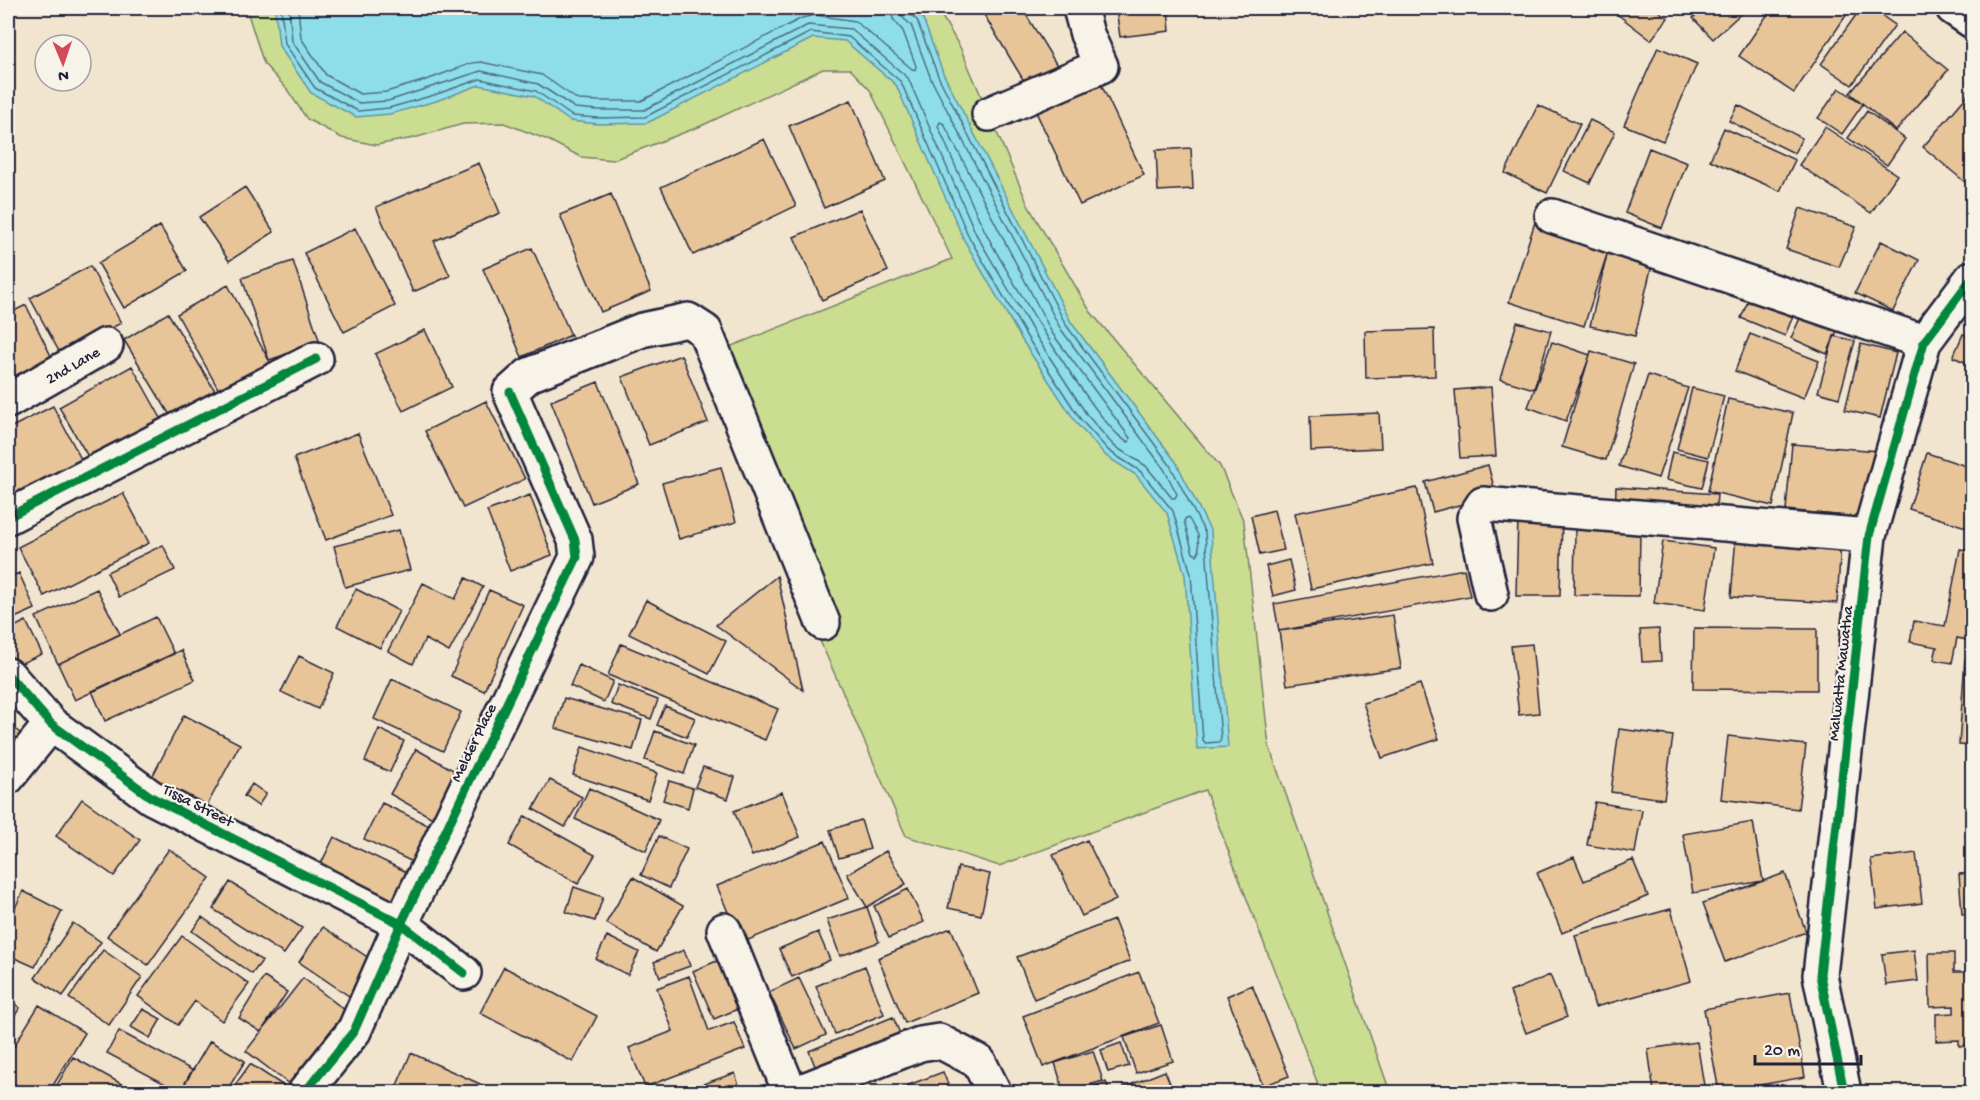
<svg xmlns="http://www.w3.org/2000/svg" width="1980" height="1100" font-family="'Gochi Hand',sans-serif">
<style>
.green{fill:#cbdd91;stroke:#768066;stroke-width:1.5}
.water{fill:#8edee9;stroke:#6393a3;stroke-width:1.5}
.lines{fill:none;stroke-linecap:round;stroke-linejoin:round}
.shore{stroke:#4d6d81;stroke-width:1.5}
.building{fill:#e8c599;stroke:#22223b;stroke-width:1.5}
.minor-casing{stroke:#22223b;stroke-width:38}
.major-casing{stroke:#22223b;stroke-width:38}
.minor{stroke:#f7f3e8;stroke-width:33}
.major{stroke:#f7f3e8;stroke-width:33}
.cycleway-casing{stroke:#f7f3e8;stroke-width:13}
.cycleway{stroke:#00873e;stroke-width:9}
.labels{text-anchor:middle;stroke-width:4.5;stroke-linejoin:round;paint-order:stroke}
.street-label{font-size:16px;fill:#22223b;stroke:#f7f3e8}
</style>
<rect width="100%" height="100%" fill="#f2e5d0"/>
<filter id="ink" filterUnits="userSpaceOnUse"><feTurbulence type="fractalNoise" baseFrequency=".0167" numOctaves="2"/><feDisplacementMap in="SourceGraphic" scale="12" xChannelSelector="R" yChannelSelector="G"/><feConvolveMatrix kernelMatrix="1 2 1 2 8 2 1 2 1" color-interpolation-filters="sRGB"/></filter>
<g filter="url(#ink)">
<path class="green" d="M249 8H937L960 47 1029 207 1090 311 1220 466 1244 522 1269 746 1390 1092H1321L1205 790 999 866 906 836 821 643 714 353 952 259 870 90 850 69H823L701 126 613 160 581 157 548 140 504 123 463 124 414 138 376 145 342 138 307 119 286 88 264 64 247 11Z"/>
<path class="water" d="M275 8H910L922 16 943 73 1071 322 1176 462 1211 532 1228 747 1197 749 1185 575 1167 513 1136 475 1106 456 1077 424 1022 340 964 240 896 85 845 41 813 38 647 123 598 124 570 121 534 96 479 85 436 101 390 114 356 117 311 93 279 46Z"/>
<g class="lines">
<path class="shore" d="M281 8 285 44 315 88 358 111 389 108 434 95 480 79 536 91 572 116 598 118 645 117 811 32 849 37 901 82 969 237 1027 337 1081 420 1109 451 1140 471 1173 511 1191 574 1203 740 1205 743 1219 742 1221 739 1205 533 1170 465 1066 325 938 76 917 20 908 13 907 8
M289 8 292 41 320 82 359 103 388 101 481 71 538 84 575 108 598 110H644L808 25 851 29 908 78 976 234 1034 333 1087 415 1114 446 1146 466 1172 498H1175L1177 494 1164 469 1060 328 931 79 911 25 902 17 900 8
M298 8 301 38 326 75 360 94 386 92 429 79 472 63 481 62 542 75 578 100 599 101H641L802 18 815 15 855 21 912 69 915 70 916 66 903 31 893 19 891 8
M940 122 944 124 1052 333 1130 438 1129 442C1104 438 998 259 983 227 967 194 953 160 938 126Z
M1186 518 1189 519 1198 535 1199 552 1197 555 1193 553 1184 521Z"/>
</g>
<path class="building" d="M980 8H1022L1058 67 1027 86Z
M1116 8H1168L1170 31 1120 37Z
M1616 8H1654L1668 18 1651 40 1613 11Z
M1704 8H1747L1713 39 1693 18Z
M1772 8H1851L1794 93 1739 56Z
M1861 8H1871L1895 25 1852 85 1821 64Z
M1902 32 1948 70 1896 131 1850 93Z
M1658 47 1697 64 1663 141 1624 125Z
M1100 82 1144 175 1080 205 1036 112Z
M1839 88 1863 104 1842 134 1818 118Z
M1972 90V188L1923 147Z
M851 100 885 181 824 208 789 126Z
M1538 105 1580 124 1547 193 1505 173Z
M1738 105 1802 138 1794 153 1729 121Z
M1867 111 1905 139 1887 165 1848 138Z
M1590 120 1615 132 1590 183 1564 171Z
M1825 127 1897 175 1871 213 1799 165Z
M1724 128 1795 160 1780 191 1710 160Z
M764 139 796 206 693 255 661 187Z
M1191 148 1193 189 1158 191 1156 150Z
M1649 148 1687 163 1662 228 1625 213Z
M479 163 500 213 434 241 450 276 413 292 376 207Z
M245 187 274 232 229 261 199 217Z
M611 194 651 291 601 312 560 215Z
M1800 208 1856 227 1839 267 1786 249Z
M860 209 888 271 822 300 794 237Z
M1536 219 1611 242 1584 326 1509 302Z
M160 226 187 271 124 308 98 263Z
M355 228 395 306 344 332 304 253Z
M1881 241 1919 260 1893 311 1855 293Z
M1610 242 1655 252 1635 336 1590 326Z
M532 248 571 335 522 357 483 269Z
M293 261 320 343 269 360 242 278Z
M90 266 121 323 61 355 30 298Z
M228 285 272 366 221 394 177 314Z
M1750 296 1794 313 1785 336 1741 318Z
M26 305 52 358 8 379V314Z
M168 313 220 399 176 425 124 340Z
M1801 316 1837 331 1827 354 1791 338Z
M1517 322 1551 331 1534 389 1500 379Z
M1434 329 1435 376 1366 378 1365 331Z
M425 330 452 387 403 411 375 354Z
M1750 334 1819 361 1804 398 1735 371Z
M1963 334 1972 338V365L1953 357Z
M1834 336 1855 341 1839 398 1818 392Z
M1552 342 1590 355 1566 421 1528 407Z
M1861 344 1896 353 1880 418 1845 410Z
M1591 351 1634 364 1606 460 1562 447Z
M681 355 708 422 649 445 622 377Z
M132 366 162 420 90 460 59 407Z
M1648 375 1688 388 1658 478 1619 466Z
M598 382 639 484 592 503 551 401Z
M1491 387 1496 456 1460 458 1455 390Z
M1692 388 1724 396 1708 457 1677 449Z
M1728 399 1793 413 1773 506 1708 491Z
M486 401 525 479 463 508 425 431Z
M53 406 82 461 15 495 8 481V429Z
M1379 413 1381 448 1311 451 1310 416Z
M358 433 391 515 326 540 294 458Z
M1792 444 1879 451 1873 519 1786 510Z
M1672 452 1709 460 1702 488 1666 480Z
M1927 453 1972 468V529L1909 509Z
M1488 465 1496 495 1433 512 1425 482Z
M721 467 736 522 679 539 662 483Z
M1616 487 1717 494 1715 521 1615 514Z
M1417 488 1433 563 1311 589 1295 513Z
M123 493 149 543 44 596 18 547Z
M530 495 552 555 510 571 487 511Z
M1274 510 1284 550 1260 555 1251 516Z
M1518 517 1562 518 1560 596H1516Z
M399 530 410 570 345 587 334 546Z
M1575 530H1640L1639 596 1574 595Z
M1736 536 1841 543 1837 603 1731 597Z
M1663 541 1714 548 1705 610 1654 603Z
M163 545 175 570 119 597 107 572Z
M1960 549 1972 551V641L1957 638 1952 663 1934 660 1937 647 1910 642 1914 621 1945 626Z
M1289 560 1296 590 1273 596 1266 566Z
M1464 569 1470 596 1279 631 1274 604Z
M19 573 35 609 8 621V578Z
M777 576 803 690 716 625Z
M466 578 483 587 449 652 425 639 413 664 388 651 423 583 455 599Z
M97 589 120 634 58 664 36 617Z
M356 589 399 611 380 648 337 626Z
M489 590 523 605 484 691 451 676Z
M646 600 726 641 709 674 629 634Z
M1393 615 1401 668 1287 685 1279 631Z
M156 617 174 654 75 700 58 664Z
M26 621 42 654 15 666 8 650V630Z
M1694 628 1817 629V690L1693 689Z
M1659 629 1661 661 1642 662 1640 630Z
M621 644 778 709 765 740 608 675Z
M1532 644 1539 713 1519 715 1511 646Z
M181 650 195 680 105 721 92 691Z
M299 656 334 673 318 709 281 692Z
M1965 659H1972V746L1959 745Z
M579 665 613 681 604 702 570 686Z
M392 679 461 712 443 751 374 719Z
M1420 684 1439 739 1382 758 1363 703Z
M618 685 658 700 651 719 611 704Z
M564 698 642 720 633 750 555 728Z
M665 706 695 718 687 737 657 725Z
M184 715 240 744 205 809 150 781Z
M8 723 27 739 8 762Z
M379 729 404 741 390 772 365 761Z
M1619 729 1673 736 1664 799 1611 792Z
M655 731 694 745 684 774 645 760Z
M1728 736 1806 745 1798 809 1721 799Z
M582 747 657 773 648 800 573 775Z
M416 749 469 779 443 824 390 794Z
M703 767 735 777 728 799 695 787Z
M550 780 582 797 565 827 533 809Z
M669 781 693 788 688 808 663 800Z
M252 784 266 794 258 806 244 796Z
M589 788 659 820 646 851 575 819Z
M782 792 800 837 752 856 734 811Z
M82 799 140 840 114 876 56 836Z
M1595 802 1642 810 1635 853 1587 845Z
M382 803 434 828 417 864 364 839Z
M525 816 595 855 578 884 509 845Z
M861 820 870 849 839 858 830 830Z
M1753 822 1763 881 1693 893 1683 834Z
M659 836 687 849 669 888 641 875Z
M334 837 409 873 390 912 315 876Z
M1087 840 1116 900 1082 916 1053 855Z
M825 841 849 898 741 943 717 886Z
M169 849 210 878 148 965 107 936Z
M886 851 906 884 867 907 847 874Z
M1916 853 1922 903 1877 909 1871 859Z
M1574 857 1584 881 1633 860 1648 896 1562 933 1537 873Z
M958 867 990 874 981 915 948 908Z
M1785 873 1806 932 1725 962 1703 903Z
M1972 873V913L1962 914 1959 874Z
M633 877 683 906 656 952 606 923Z
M230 882 302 928 284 954 213 909Z
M574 887 603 897 595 921 566 912Z
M908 889 924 922 889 938 874 906Z
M23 891 62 911 35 967 8 955V923Z
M867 907 879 942 840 956 827 920Z
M1671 909 1691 981 1595 1007 1575 935Z
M202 917 262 961 252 974 192 931Z
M1114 920 1130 961 1034 999 1017 957Z
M73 923 101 942 63 996 35 978Z
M323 927 373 961 349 996 299 962Z
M951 928 978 993 905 1023 878 958Z
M818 932 830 960 792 977 779 949Z
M182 936 249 984 222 1021 195 1001 178 1025 138 996Z
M607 936 639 952 628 975 596 959Z
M103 950 142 977 109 1025 69 998Z
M684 950 690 966 660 977 654 962Z
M1914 950 1918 981 1886 985 1882 954Z
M1929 953H1954V972H1972V1045L1959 1046V1040L1936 1041V1014L1954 1013V1006L1930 1007Z
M719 960 740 1008 714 1019 693 971Z
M865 966 884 1014 835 1034 816 986Z
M504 967 597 1016 573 1062 480 1013Z
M1139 972 1159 1023 1043 1067 1023 1016Z
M1550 975 1567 1017 1526 1033 1510 992Z
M689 976 709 1031 734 1022 745 1049 645 1087 629 1048 673 1031 657 988Z
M264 977 287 992 261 1032 239 1018Z
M303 978 346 1011 289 1084 246 1051Z
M799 978 826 1035 796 1049 769 992Z
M1252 985 1289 1076 1263 1086 1227 996Z
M1790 993 1805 1077 1719 1092 1704 1009Z
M8 999 20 1008 8 1025Z
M39 1005 85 1033 49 1092H27L8 1080V1056Z
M143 1009 161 1019 150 1038 131 1027Z
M893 1017 903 1041 819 1076 809 1051Z
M1161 1025 1173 1061 1136 1073 1124 1037Z
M119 1031 192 1070 180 1092 107 1053Z
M210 1041 245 1061 226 1092H192L183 1087Z
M1697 1042 1705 1092H1654L1648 1049Z
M1121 1043 1129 1066 1108 1072 1101 1050Z
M1093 1051 1103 1081 1064 1092 1055 1063Z
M411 1053 498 1092H394Z
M73 1057 136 1092H53Z
M250 1064 284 1086 280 1092H230Z
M1165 1071 1172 1088 1160 1092H1112Z
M943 1072 951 1092H890Z
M735 1073 741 1092H680Z
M1106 1082 1110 1092H1079Z"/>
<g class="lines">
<g class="minor-casing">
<path id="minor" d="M989 114 1101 66 1087 34 1080 8
M1552 216 1924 342
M8 401 106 345
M8 517 316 359
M1491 594 1474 518 1483 504 1869 536
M8 675 51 724 151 797 401 924 464 973
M8 777 51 724
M724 930 790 1092
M305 1092 354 1031 401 924 577 557 575 540 510 392 529 375 642 330 688 320 705 331 823 623
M799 1092 920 1044 939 1041 979 1062 994 1092
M1844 1092 1820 975 1869 536 1924 342 1972 278"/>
</g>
<g class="major-casing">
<path id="major" d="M1953 8 1972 21"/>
</g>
<use href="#minor" class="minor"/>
<use href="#major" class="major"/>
<g class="cycleway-casing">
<path id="cycleway" d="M8 517 316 359
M8 675 51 724 151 797 401 924 464 973
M305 1092 354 1031 401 924 577 557 575 540 510 392
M1844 1092 1820 975 1869 536 1924 342 1972 278"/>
</g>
<use href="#cycleway" class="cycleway"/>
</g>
</g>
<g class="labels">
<g class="street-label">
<text transform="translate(72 364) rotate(-30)" y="6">2nd Lane</text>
<text transform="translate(1839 673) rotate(-84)" y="6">Malwatta Mawatha</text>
<text transform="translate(472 742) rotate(-64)" y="6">Melder Place</text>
<text transform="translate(199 804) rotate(27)" y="6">Tissa Street</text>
</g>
</g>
<rect width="1980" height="1100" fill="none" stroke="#f7f3e8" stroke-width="30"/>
<rect x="15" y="15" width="1950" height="1070" fill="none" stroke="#22223b" stroke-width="2" filter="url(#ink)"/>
<g transform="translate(63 63) rotate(178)"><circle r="28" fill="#f7f3e8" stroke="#a29fa3" stroke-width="1.5"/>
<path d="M0-4.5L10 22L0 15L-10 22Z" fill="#d1495b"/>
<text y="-9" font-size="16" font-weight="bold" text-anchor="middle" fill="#22223b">N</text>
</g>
<path d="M1755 1055v9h106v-9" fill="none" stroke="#22223b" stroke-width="3"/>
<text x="1764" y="1055" font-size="18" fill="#22223b" stroke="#f7f3e8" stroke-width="4.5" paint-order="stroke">20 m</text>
</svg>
